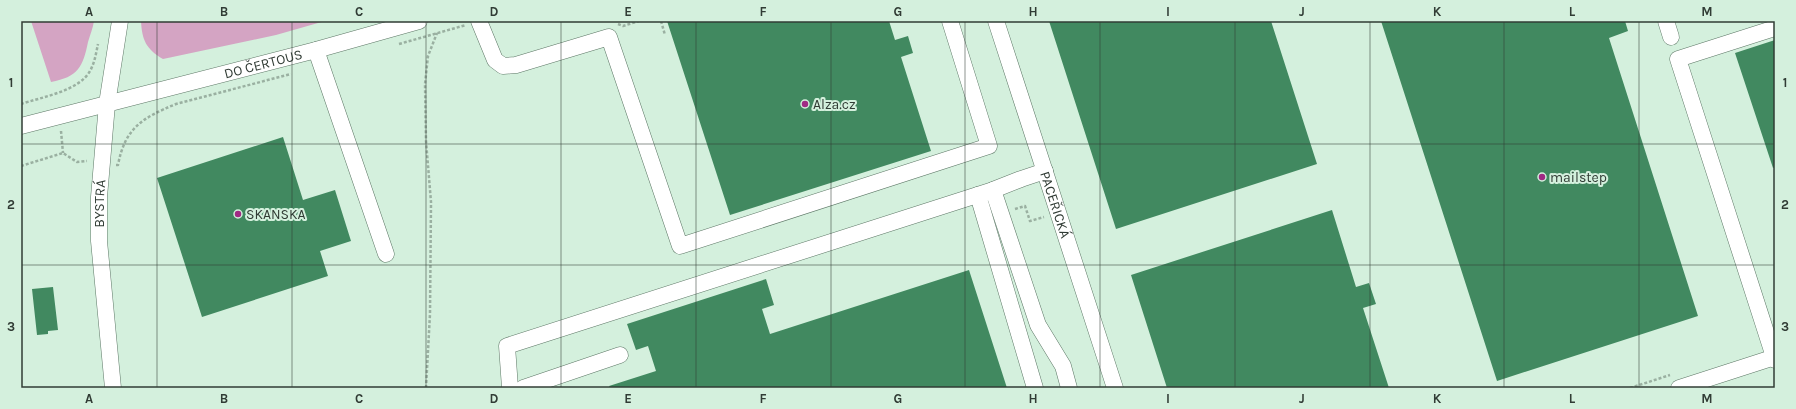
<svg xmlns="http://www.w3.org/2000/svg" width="1796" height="409" font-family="Karla,sans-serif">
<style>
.green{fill:#d4a4c3}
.building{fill:#418960}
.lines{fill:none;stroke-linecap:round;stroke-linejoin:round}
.minor-casing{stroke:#5d7766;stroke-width:17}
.path{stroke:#9ab0a1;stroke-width:2.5;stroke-dasharray:3 2;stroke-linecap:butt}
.minor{stroke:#fff;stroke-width:16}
.grid{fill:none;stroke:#313c35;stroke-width:1;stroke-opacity:0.55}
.poi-dot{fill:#a02a84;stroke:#d4f0dd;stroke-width:1.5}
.labels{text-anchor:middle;stroke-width:4;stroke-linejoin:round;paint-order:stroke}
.street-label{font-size:14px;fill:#313c35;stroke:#d4f0dd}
.poi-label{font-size:14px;fill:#313c35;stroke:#d4f0dd;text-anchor:start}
.neatline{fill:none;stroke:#313c35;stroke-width:1.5}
.grid-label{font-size:13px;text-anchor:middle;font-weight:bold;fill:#313c35}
</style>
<rect width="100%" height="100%" fill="#d4f0dd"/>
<path class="green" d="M31 21H94C93 28 90 35 88 42 83 67 78 77 51 82Z
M141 21H325L276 35 163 59C146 49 142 40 141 21Z"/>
<path class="building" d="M667 21H889L895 40 908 36 913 53 901 57 931 151 730 215Z
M1049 21H1271L1317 164 1116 229Z
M1381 21H1625L1628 31 1609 38 1698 316 1497 381Z
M1775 40V167L1773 168 1735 53Z
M283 137 303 200 335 190 351 241 320 251 328 276 202 317 157 178Z
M1332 210 1356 287 1369 283 1376 304 1363 308 1389 388H1167L1131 275Z
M969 270 1007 388H610L609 386 656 371 648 346 636 350 627 324 766 279 774 305 762 309 770 334Z
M53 287 58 330 48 331V334L37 335 32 289Z"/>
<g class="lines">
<g class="minor-casing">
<g id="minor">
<path d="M479 21 495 60 503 66 516 65 609 37 680 246 989 146 950 21"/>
<path id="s1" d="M996 21 1115 388"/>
<path d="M1666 21 1671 37"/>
<path d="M1775 28 1678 59 1775 360"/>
<path d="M316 50 386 254"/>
<path id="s2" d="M21 126 316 50 419 21"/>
<path d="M993 190 1038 325 1063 366 1069 388"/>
<path d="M978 195 1035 388"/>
<path id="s3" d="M113 388 99 241V197L107 104 120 21"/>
<path d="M510 388 507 346 993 190 1021 179 1045 171"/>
<path d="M523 388 620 355"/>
<path d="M1679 388 1775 357"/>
</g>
</g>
<path class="path" d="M661 21 665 35
M618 24 623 26 639 21
M399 44 466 25
M21 104C42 97 79 91 90 71 95 62 96 53 98 44
M61 131 63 153
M116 165H118C125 128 142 118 176 104L291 74
M21 166 63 153 77 162 87 161
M1015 209 1025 206 1030 221 1044 217
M426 388 430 314 431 202 426 141 425 84 428 56 437 33
M1630 388 1670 375"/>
<use href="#minor" class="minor"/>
</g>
<path class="grid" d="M157 21V388M292 21V388M426 21V388M561 21V388M696 21V388M831 21V388M965 21V388M1100 21V388M1235 21V388M1370 21V388M1504 21V388M1639 21V388M21 144H1775M21 265H1775"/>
<g class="poi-dot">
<circle cx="805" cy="104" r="4"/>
<circle cx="1542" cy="177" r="4"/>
<circle cx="238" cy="214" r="4"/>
</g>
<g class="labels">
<g class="street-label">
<text dy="5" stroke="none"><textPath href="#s2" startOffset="250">DO ČERTOUS</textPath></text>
<text dy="5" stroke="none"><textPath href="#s3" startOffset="185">BYSTRÁ</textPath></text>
<text dy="5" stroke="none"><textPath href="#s1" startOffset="193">PACEŘICKÁ</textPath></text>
</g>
<g class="poi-label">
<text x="813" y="109">Alza.cz</text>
<text x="1550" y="182">mailstep</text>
<text x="246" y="219">SKANSKA</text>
</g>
</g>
<rect width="1796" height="409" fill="none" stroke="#d4f0dd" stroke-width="44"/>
<rect x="22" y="22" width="1752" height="365" class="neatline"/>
<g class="grid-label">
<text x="89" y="16">A</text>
<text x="224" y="16">B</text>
<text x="359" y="16">C</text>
<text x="494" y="16">D</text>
<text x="628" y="16">E</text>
<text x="763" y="16">F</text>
<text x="898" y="16">G</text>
<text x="1033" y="16">H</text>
<text x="1168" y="16">I</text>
<text x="1302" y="16">J</text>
<text x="1437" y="16">K</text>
<text x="1572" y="16">L</text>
<text x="1707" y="16">M</text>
<text x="11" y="87">1</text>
<text x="1785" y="87">1</text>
<text x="11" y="209">2</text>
<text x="1785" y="209">2</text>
<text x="11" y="331">3</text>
<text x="1785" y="331">3</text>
<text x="89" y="403">A</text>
<text x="224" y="403">B</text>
<text x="359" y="403">C</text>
<text x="494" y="403">D</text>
<text x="628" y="403">E</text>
<text x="763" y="403">F</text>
<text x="898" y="403">G</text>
<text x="1033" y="403">H</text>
<text x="1168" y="403">I</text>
<text x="1302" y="403">J</text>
<text x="1437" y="403">K</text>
<text x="1572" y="403">L</text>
<text x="1707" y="403">M</text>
</g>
</svg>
